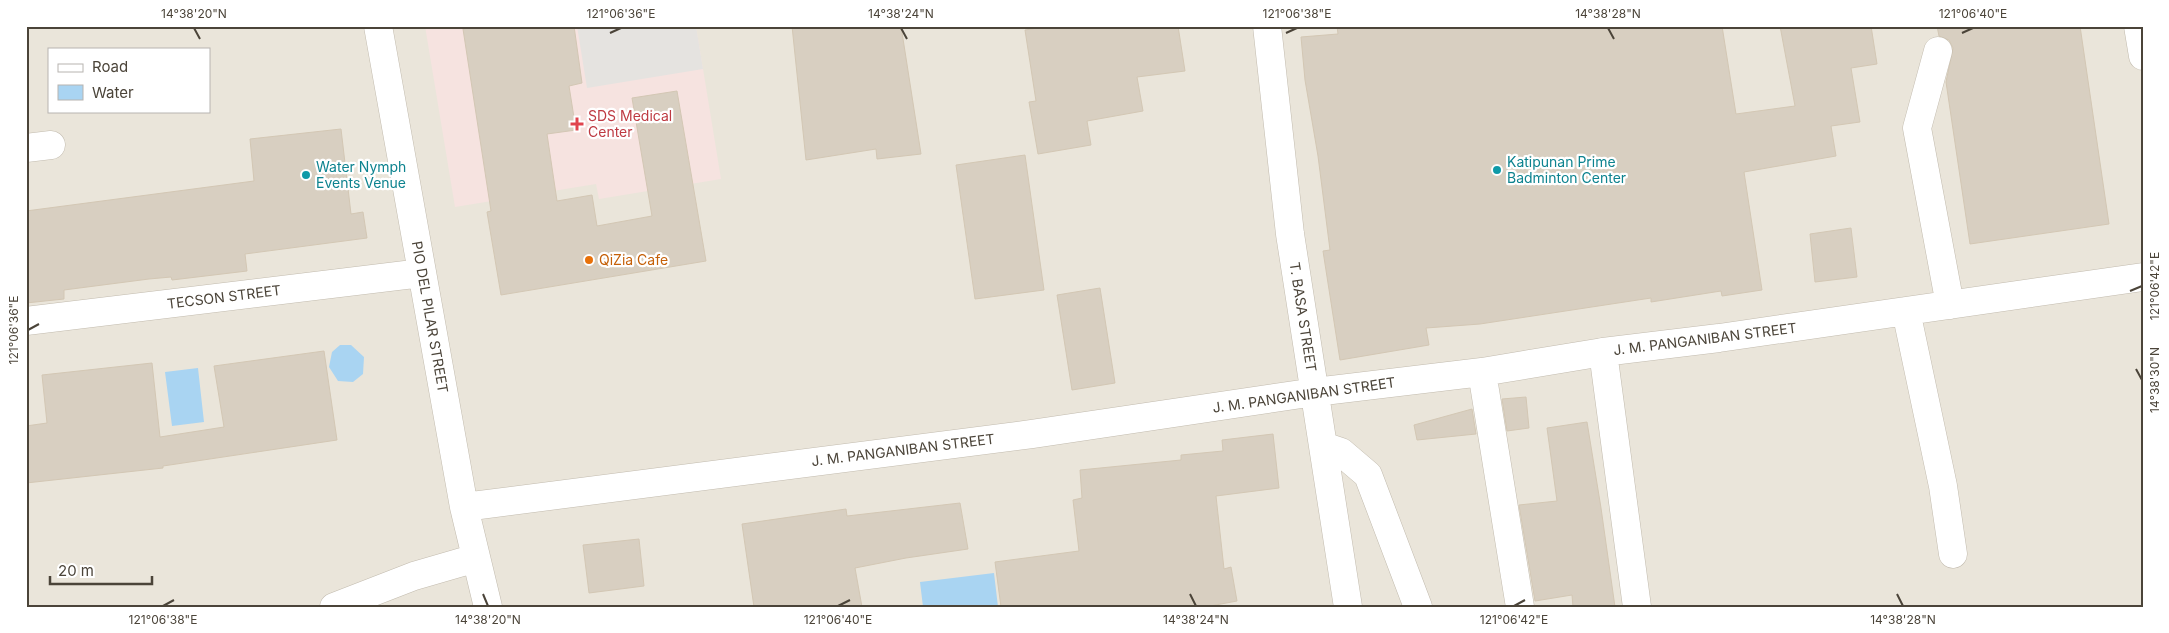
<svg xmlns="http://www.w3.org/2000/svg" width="2169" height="633" font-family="Inter,sans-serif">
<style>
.residential{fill:#eae5da;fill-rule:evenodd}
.medical{fill:#f6e3e0}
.parking{fill:#e5e3e0}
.water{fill:#a9d4f2}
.building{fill:#d8cfc1;stroke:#d3c7b4}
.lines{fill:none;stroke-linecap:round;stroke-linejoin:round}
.minor-casing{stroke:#c2bbae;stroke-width:29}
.minor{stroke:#fff;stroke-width:28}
.ticks{fill:none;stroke:#4b4439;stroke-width:2}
.health-dot{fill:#e0444e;stroke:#fff;stroke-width:2}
.culture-dot{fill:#0f9aa8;stroke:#fff;stroke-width:2}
.food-dot{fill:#e8710a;stroke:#fff;stroke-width:2}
.labels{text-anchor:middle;stroke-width:4.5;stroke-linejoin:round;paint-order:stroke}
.health-label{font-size:14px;fill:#be3a42;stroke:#fff;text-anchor:start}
.culture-label{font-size:14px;fill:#0d838f;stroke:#fff;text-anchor:start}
.food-label{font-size:14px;fill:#c56008;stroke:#fff;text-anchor:start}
.street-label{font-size:14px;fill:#4b4439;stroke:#fff}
.neatline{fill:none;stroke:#4b4439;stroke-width:2}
.ticks-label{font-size:12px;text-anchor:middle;fill:#4b4439}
</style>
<rect width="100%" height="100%" fill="#f6f3ec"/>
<path class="residential" d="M26 26H2143V607H26ZM49 49H209V111H49Z"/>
<path class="medical" d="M425 26H696L721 179 599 199 596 184 455 207Z"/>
<path class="parking" d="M577 26H696L703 69 587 88Z"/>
<path class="water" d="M340 345H351L364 357 363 374 353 382 338 381 329 367 332 352Z
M198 368 204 422 172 426 165 372Z
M994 573 998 607H923L920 582Z"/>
<path class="building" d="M481 26H574L582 83 569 86 576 130 547 134 557 201 592 195 597 226 652 216 632 98 677 91 706 261 501 295 487 212 491 211 463 29Z
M792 26H901L921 154 877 159 876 149 806 160Z
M1050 26H1178L1185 71 1137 77 1143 111 1087 121 1091 145 1038 154 1029 102 1036 101 1025 30Z
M1337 26H1722L1736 114 1795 106 1780 26H1871L1877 64 1851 68 1860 122 1831 126 1836 156 1744 172 1762 290 1722 296 1721 291 1651 302V298L1480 324 1426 328 1429 345 1340 360 1323 251 1330 250 1318 156 1305 80 1301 37 1338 34Z
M1937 26H2080L2109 224 1970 244 1946 82 1953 48 1949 40 1939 36Z
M341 129 351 214 363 212 367 238 245 254 247 271 172 280 171 277 149 279 64 290V299L26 303V211L254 181 250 139Z
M1025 155 1044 290 975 299 956 165Z
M1851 228 1857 277 1815 282 1810 234Z
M1100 288 1115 383 1072 390 1057 295Z
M324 351 337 440 163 466V468L26 483V426L47 423 42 375 152 363 160 437 224 427 214 366Z
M1526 397 1529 428 1507 431 1502 399Z
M1472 409 1476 434 1417 440 1414 425Z
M1587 422 1601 508 1615 607H1573L1572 595 1535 601 1519 505 1557 501 1547 428Z
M1273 434 1279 488 1216 496 1224 569 1231 567 1237 601 1205 607H1001L995 562 1079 551 1073 500 1082 498 1080 470 1181 460V455L1223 451 1222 440Z
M960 503 968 549 906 558 855 568 862 607H754L742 524 846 509 847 516Z
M639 539 644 586 589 593 583 545Z"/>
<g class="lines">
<g class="minor-casing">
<path id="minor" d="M378 26 464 507 488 607
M1267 26 1290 234 1348 607
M2138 26 2143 56
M1938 51 1917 128 1950 305
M26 148 51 145
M1906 311 1943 486 1953 554
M26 321 422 273
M1603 352 1637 607
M1482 372 1520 607
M1323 446 1341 452 1368 475 1418 607
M464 507 1032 434 1315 392 1482 372 1603 352 1719 338 2143 277
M334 607 414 576 476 558"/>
</g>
<use href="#minor" class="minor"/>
</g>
<path class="ticks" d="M194 28 200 39M901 28 907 39M1608 28 1614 39M610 33 621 28M1286 33 1297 28M1962 33 1973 28M2130 291 2142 286M28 330 39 324M2136 369 2142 380M483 594 488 606M1190 594 1196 606M1897 594 1903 606M163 606 174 600M838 606 850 600M1514 606 1525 600"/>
<path class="health-dot" d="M574.5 116.5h5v5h5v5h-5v5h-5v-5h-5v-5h5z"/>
<g class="culture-dot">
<circle cx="1497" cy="170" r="5"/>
<circle cx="306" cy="175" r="5"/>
</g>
<circle class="food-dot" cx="589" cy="260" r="5"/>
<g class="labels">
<g class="health-label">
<text x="588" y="121">SDS Medical<tspan x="588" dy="16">Center</tspan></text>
</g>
<g class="culture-label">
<text x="1507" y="167">Katipunan Prime<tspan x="1507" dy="16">Badminton Center</tspan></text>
<text x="316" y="172">Water Nymph<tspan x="316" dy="16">Events Venue</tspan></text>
</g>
<g class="food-label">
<text x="599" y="265">QiZia Cafe</text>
</g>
<g class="street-label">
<text transform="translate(224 297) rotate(-7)" y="5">TECSON STREET</text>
<text transform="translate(430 317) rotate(80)" y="5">PIO DEL PILAR STREET</text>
<text transform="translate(1303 317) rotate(81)" y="5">T. BASA STREET</text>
<text transform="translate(1705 339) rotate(-7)" y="5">J. M. PANGANIBAN STREET</text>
<text transform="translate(1304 395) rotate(-8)" y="5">J. M. PANGANIBAN STREET</text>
<text transform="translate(903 450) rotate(-7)" y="5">J. M. PANGANIBAN STREET</text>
</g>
</g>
<rect width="2169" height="633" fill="none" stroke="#ffffff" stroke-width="55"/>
<rect x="48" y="48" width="162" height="65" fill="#ffffff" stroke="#b7b4b0"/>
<rect x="58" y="64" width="25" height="8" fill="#ffffff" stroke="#b7b4b0"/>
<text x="92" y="72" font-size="15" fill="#4b4439">Road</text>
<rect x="58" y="85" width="25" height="15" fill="#a9d4f2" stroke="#b7b4b0"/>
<text x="92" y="98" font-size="15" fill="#4b4439">Water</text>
<path d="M50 576v8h102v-8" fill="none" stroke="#4b4439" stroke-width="2.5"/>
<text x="58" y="576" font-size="15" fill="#4b4439" stroke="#ffffff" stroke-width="4" paint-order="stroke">20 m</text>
<rect x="28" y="28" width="2114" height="578" class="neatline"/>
<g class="ticks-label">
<text x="194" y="18">14°38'20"N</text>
<text x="621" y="18">121°06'36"E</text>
<text x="901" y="18">14°38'24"N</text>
<text x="1297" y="18">121°06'38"E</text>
<text x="1608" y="18">14°38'28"N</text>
<text x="1973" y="18">121°06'40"E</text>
<text transform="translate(2155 286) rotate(-90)" y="4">121°06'42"E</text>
<text transform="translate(14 330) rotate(-90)" y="4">121°06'36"E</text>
<text transform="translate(2155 380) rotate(-90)" y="4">14°38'30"N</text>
<text x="163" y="624">121°06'38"E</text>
<text x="488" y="624">14°38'20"N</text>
<text x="838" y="624">121°06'40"E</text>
<text x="1196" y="624">14°38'24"N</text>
<text x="1514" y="624">121°06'42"E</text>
<text x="1903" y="624">14°38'28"N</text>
</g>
</svg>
